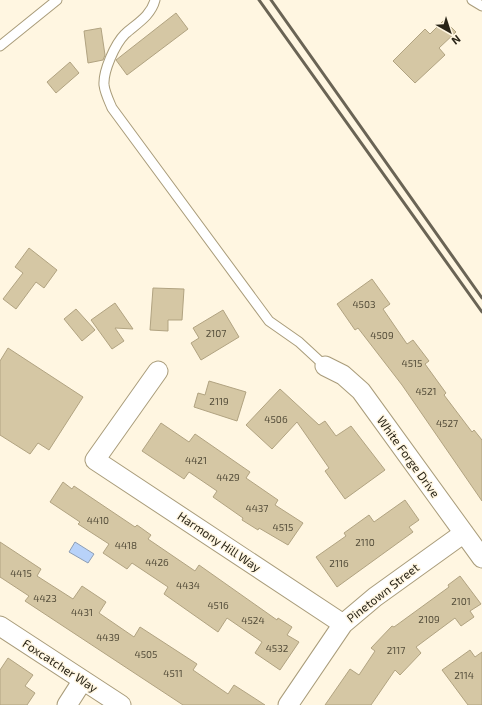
<svg xmlns="http://www.w3.org/2000/svg" width="482" height="705" font-family="'Exo 2',sans-serif">
<style>
.water{fill:#b8d2f9;stroke:#8d9eb5}
.building{fill:#d5c7a4;stroke:#b1a381}
.lines{fill:none;stroke-linecap:round;stroke-linejoin:round}
.lane-casing{stroke:#a99c7a;stroke-width:11}
.street-casing{stroke:#a99c7a;stroke-width:21}
.lane{stroke:#fff;stroke-width:9}
.street{stroke:#fff;stroke-width:19}
.rail{stroke:#6a6455;stroke-width:3}
.labels{text-anchor:middle;stroke-width:3;stroke-linejoin:round;paint-order:stroke}
.number-label{font-size:10px;fill:#544d3a}
.street-label{font-size:12px;fill:#292417;stroke:#fff6e1}
</style>
<rect width="100%" height="100%" fill="#fff6e1"/>
<path class="water" d="M75 542 94 554 88 563 69 552Z"/>
<path class="building" d="M176 13 188 29 127 75 116 60Z
M444 20 456 32 439 48 445 55 415 83 393 61 425 29 430 34Z
M101 28 105 55 103 60 88 63 84 31Z
M70 62 79 73 56 93 47 82Z
M29 248 57 270 44 288 36 282 16 309 3 299 23 273 15 267Z
M372 279 390 304 383 309 407 344 413 340 429 361 425 364 446 393 444 395 472 432 474 430 482 440V501L402 385 358 328 355 330 337 304Z
M153 288 184 289 182 320H168V331L150 330Z
M115 303 133 329 115 328 124 341 112 349 91 320Z
M76 309 95 330 82 341 64 319Z
M223 310 239 337 201 360 191 343 199 338 193 328Z
M8 348 83 397 49 450 38 443 30 454 0 435V361Z
M209 381 246 392 237 421 194 407 198 393 205 395Z
M280 389 319 425 325 421 336 436 351 426 385 470 345 499 325 471 329 468 297 422 272 449 246 425Z
M161 423 189 442 195 434 250 472 246 478 278 500 275 505 303 523 288 545 259 528 258 530 242 520 243 518 213 497 217 491 189 472 184 479 142 451Z
M63 482 72 489 74 486 135 527 137 525 151 535 148 539 195 571 199 565 277 620 278 618 292 627 287 635 299 642 280 670 255 653 262 642 227 618 218 632 164 594 168 587 132 563 127 569 103 553 109 544 78 524 80 522 50 502Z
M405 500 419 520 409 527 413 532 337 587 316 557 346 536 344 533 369 515 374 522Z
M0 542 41 569 37 576 73 599 82 586 106 602 99 613 134 637 140 627 197 664 193 670 228 694 234 685 265 705H183L25 601 29 596 0 577Z
M460 576 481 604 470 611 474 617 461 626 455 618 416 647 421 653 400 675 395 670 371 705H325L350 669 359 675 375 651 371 648 392 626 394 627 449 587 448 585Z
M470 650 475 657 482 652V705H468L442 670Z
M8 658 33 675 25 686 35 693 27 705H0V670Z"/>
<g class="lines">
<g class="lane-casing">
<path id="lane" d="M155 0C151 16 136 24 125 34 115 44 103 71 104 85 105 93 109 101 112 108L269 321 299 342 325 366
M472 0 482 6
M0 46 57 0"/>
</g>
<g class="street-casing">
<path id="street" d="M325 366 343 375 361 391 482 558
M158 371 95 460 343 624
M0 626 121 705
M67 705 83 680
M288 705 343 624 375 597 464 533"/>
</g>
<use href="#lane" class="lane"/>
<use href="#street" class="street"/>
<path class="rail" d="M259 0 482 312
M271 0 482 298"/>
</g>
<g class="labels">
<g class="number-label">
<text x="364" y="308">4503</text>
<text x="216" y="337">2107</text>
<text x="382" y="339">4509</text>
<text x="412" y="367">4515</text>
<text x="426" y="395">4521</text>
<text x="219" y="405">2119</text>
<text x="276" y="423">4506</text>
<text x="447" y="427">4527</text>
<text x="196" y="464">4421</text>
<text x="228" y="481">4429</text>
<text x="257" y="512">4437</text>
<text x="98" y="524">4410</text>
<text x="283" y="531">4515</text>
<text x="365" y="546">2110</text>
<text x="126" y="549">4418</text>
<text x="157" y="566">4426</text>
<text x="339" y="567">2116</text>
<text x="21" y="577">4415</text>
<text x="188" y="589">4434</text>
<text x="45" y="602">4423</text>
<text x="461" y="605">2101</text>
<text x="218" y="609">4516</text>
<text x="82" y="616">4431</text>
<text x="429" y="623">2109</text>
<text x="253" y="624">4524</text>
<text x="108" y="641">4439</text>
<text x="277" y="652">4532</text>
<text x="396" y="654">2117</text>
<text x="146" y="658">4505</text>
<text x="173" y="677">4511</text>
<text x="464" y="679">2114</text>
</g>
<g class="street-label">
<text transform="translate(408 457) rotate(54)" y="4">White Forge Drive</text>
<text transform="translate(219 542) rotate(34)" y="4">Harmony Hill Way</text>
<text transform="translate(383 593) rotate(-38)" y="4">Pinetown Street</text>
<text transform="translate(60 666) rotate(33)" y="4">Foxcatcher Way</text>
</g>
</g>
<g transform="translate(450 32) rotate(141)" stroke="#fff6e1" stroke-width="3" paint-order="stroke">
<path d="M0-3L7 15L0 10L-7 15Z" fill="#292417"/>
<text y="-6" font-size="11" font-weight="bold" text-anchor="middle" fill="#292417">N</text>
</g>
</svg>
